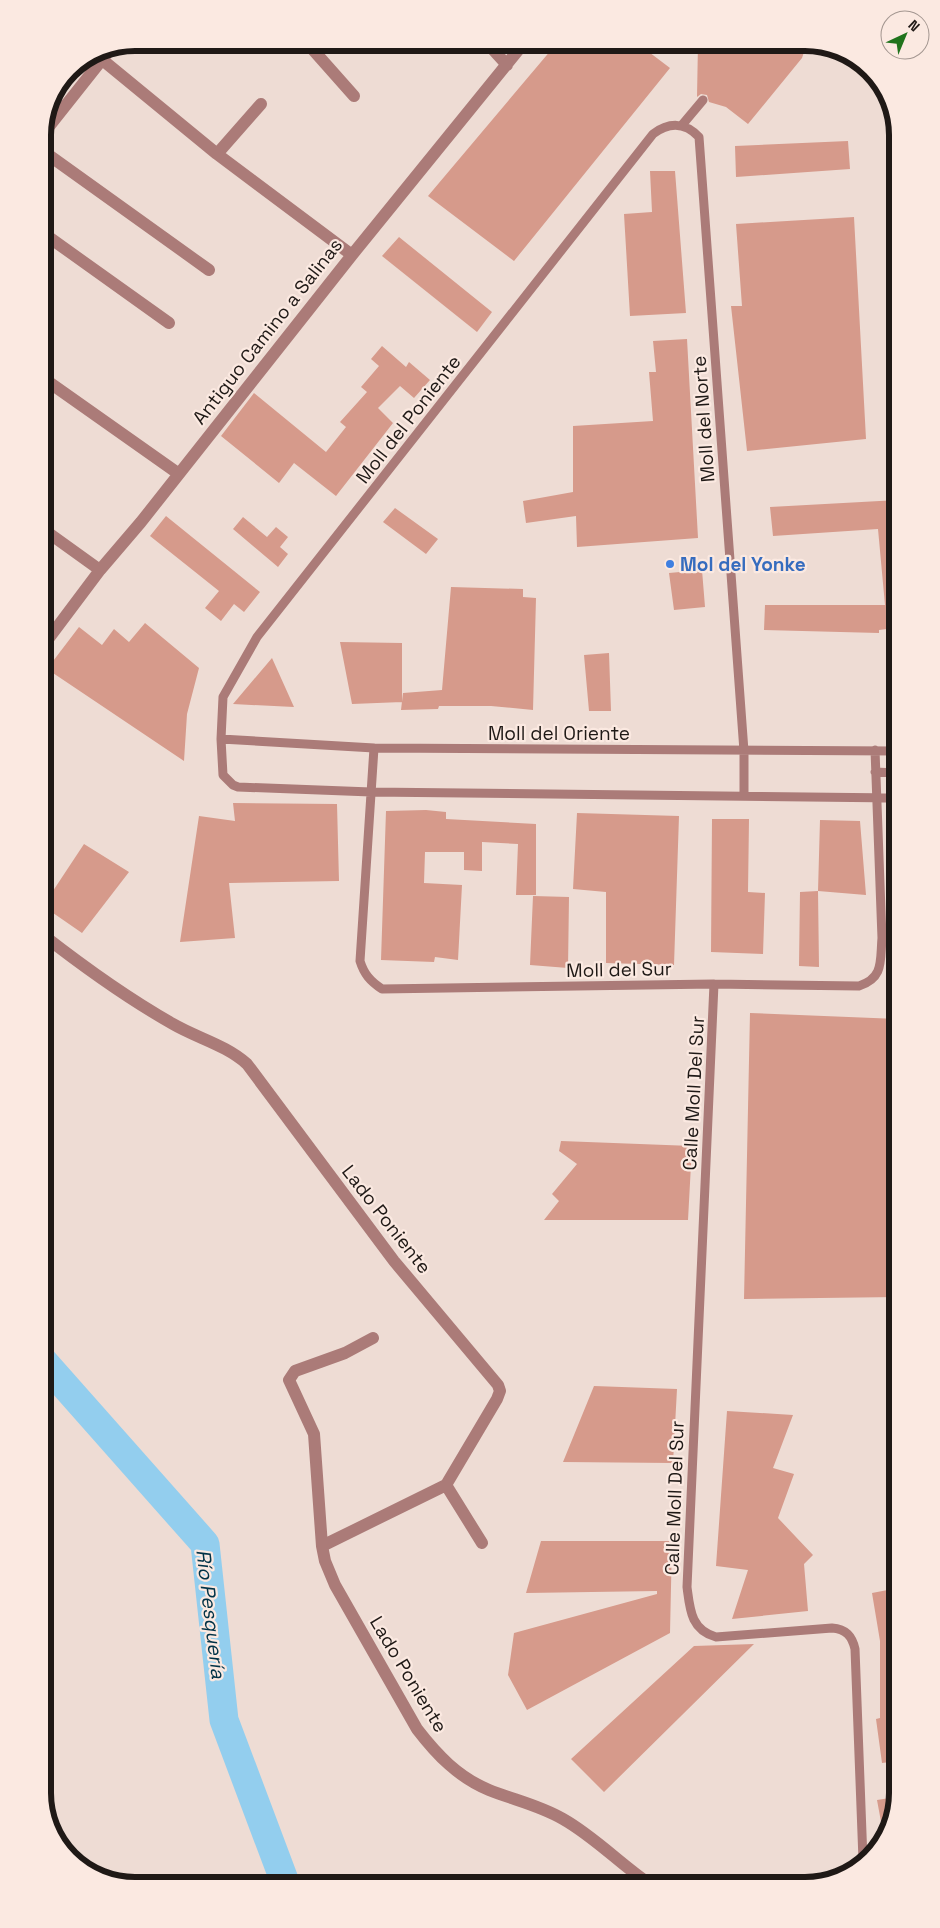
<svg xmlns="http://www.w3.org/2000/svg" width="940" height="1928" font-family="'Space Grotesk',sans-serif">
<style>
.lines{fill:none;stroke-linecap:round;stroke-linejoin:round}
.river{stroke:#93ceee;stroke-width:29}
.building{fill:#d69a8b}
.service{stroke:#ab7b78;stroke-width:9}
.minor{stroke:#ab7b78;stroke-width:12}
.shop-dot{fill:#3f7fe0;stroke:#fbe9e1;stroke-width:2}
.labels{text-anchor:middle;stroke-width:4.5;stroke-linejoin:round;paint-order:stroke}
.street-label{font-size:19px;fill:#1f1916;stroke:#fbe9e1}
.shop-label{font-size:19px;font-weight:bold;fill:#366cbe;stroke:#fbe9e1;text-anchor:start}
.water-label{font-size:20px;font-style:italic;fill:#003247;stroke:#fbe9e1}
.rim{fill:none;stroke:#1f1916;stroke-width:6}
</style>
<rect width="100%" height="100%" fill="#eedcd4"/>
<g class="lines">
<path class="river" d="M43 1361 205 1544 224 1720 286 1885"/>
</g>
<path class="building" d="M557 43H637L670 68 514 261 428 196Z
M698 43H807L802 58 748 124 726 107 709 102 707 95 701 94 697 97Z
M848 141 850 169 736 177 735 146Z
M650 171H675L686 313 630 316 624 214 652 212Z
M854 217 866 439 747 451 731 306H742L736 224Z
M399 237 492 312 477 332 382 256Z
M687 339 698 538 577 547 576 516 526 523 523 501 573 492V426L653 421 649 372H656L653 341Z
M382 346 406 367 409 362 430 380 414 398 400 386 378 408 393 423 336 496 294 463 279 483 221 436 254 393 326 452 346 427 340 422 367 392 361 387 379 366 371 359Z
M898 500V637L888 638 887 629 879 630V633L764 630 765 605H885L878 529 773 536 770 507Z
M395 508 438 539 426 554 383 522Z
M166 516 260 592 244 612 234 604 221 621 205 608 219 591 150 536Z
M243 517 267 537 276 527 288 537 280 547 288 554 278 567 233 529Z
M702 570 705 607 674 610 669 573Z
M451 587 523 589V597L536 598 533 710 491 706H439L438 709 401 710 403 693 442 690Z
M145 623 199 668 187 714 184 761 47 669 79 627 102 645 114 629 129 642Z
M340 642 402 643V702L352 704Z
M609 653 611 711H589L584 655Z
M272 658 294 707 233 704Z
M233 803 337 804 339 881 229 883 235 938 180 942 199 816 235 821Z
M426 810 446 812V819L536 824V895H516L518 844 482 842V871L464 870V852H425L424 883 462 885 458 960 435 957 434 962 381 960 386 811Z
M577 813 679 816 674 965 606 963V892L573 889Z
M712 819H749L748 892 765 893 763 954 711 952Z
M820 820 860 821 866 895 818 891Z
M84 844 129 872 82 933 43 906Z
M818 891 819 967 799 966 800 892Z
M533 896 569 897 568 968 530 965Z
M750 1013 898 1019V1297L744 1299Z
M561 1141 692 1146 688 1220H544L559 1201 552 1194 577 1164 559 1151Z
M594 1386 677 1389 673 1463 563 1462Z
M727 1411 793 1415 773 1468 794 1474 778 1518 813 1555 804 1564 808 1611 732 1619 748 1570 716 1566Z
M541 1541H672L670 1633 527 1710 508 1675 514 1633 657 1594V1591L526 1593Z
M898 1588V1761L882 1763 876 1719 880 1718V1641L872 1593Z
M754 1644 604 1792 571 1759 694 1646Z
M896 1797 893 1809 884 1838 877 1800Z"/>
<g class="lines">
<path class="service" d="M682 125 703 100
M221 739 374 748 897 751
M374 748 360 961C364 974 370 981 382 989L714 984 859 986C884 978 880 961 882 938L875 750
M875 772 897 773
M744 795V751L699 137C685 122 669 122 653 134L257 637 223 697 221 739 223 775 233 785 238 787 371 792 897 798
M714 984 687 1587C690 1610 691 1630 716 1637L832 1628C846 1629 852 1636 855 1649L863 1860"/>
<path class="minor" d="M307 43 354 96
M487 43 507 65
M94 53 217 154 352 255
M43 134 112 47
M43 151 209 270
M217 154 261 104
M43 233 169 323
M43 378 179 474
M43 529 100 570
M43 646 100 570 141 522 352 255 524 43
M43 935C84 967 127 998 173 1024 197 1038 226 1045 247 1064L394 1261 498 1385 500 1391 497 1399 446 1485 322 1546
M373 1338 345 1353 295 1371 289 1380 314 1434 322 1546 325 1561 335 1585 417 1729C437 1755 458 1777 489 1790 514 1800 539 1805 563 1819 595 1837 621 1865 651 1885
M446 1485 482 1543"/>
</g>
<circle class="shop-dot" cx="670" cy="564" r="5"/>
<g class="labels">
<g class="street-label">
<text transform="translate(267 331) rotate(-52)" y="7">Antiguo Camino a Salinas</text>
<text transform="translate(408 419) rotate(-52)" y="7">Moll del Poniente</text>
<text transform="translate(703 419) rotate(-94)" y="7">Moll del Norte</text>
<text x="559" y="740">Moll del Oriente</text>
<text transform="translate(619 969) rotate(-1)" y="7">Moll del Sur</text>
<text transform="translate(693 1093) rotate(-87)" y="7">Calle Moll Del Sur</text>
<text transform="translate(387 1219) rotate(52)" y="7">Lado Poniente</text>
<text transform="translate(674 1498) rotate(-88)" y="7">Calle Moll Del Sur</text>
<text transform="translate(409 1674) rotate(59)" y="7">Lado Poniente</text>
</g>
<g class="shop-label">
<text x="680" y="571">Mol del Yonke</text>
</g>
<g class="water-label">
<text transform="translate(211 1614) rotate(83)" y="7">Río Pesquería</text>
</g>
</g>
<path d="M0 0H940V1928H0ZM135 51H805A84 84 0 0 1 889 135V1793A84 84 0 0 1 805 1877H135A84 84 0 0 1 51 1793V135A84 84 0 0 1 135 51Z" fill="#fbe9e1" fill-rule="evenodd"/>
<path class="rim" d="M135 51H805A84 84 0 0 1 889 135V1793A84 84 0 0 1 805 1877H135A84 84 0 0 1 51 1793V135A84 84 0 0 1 135 51Z"/>
<g transform="translate(905 35) rotate(44)"><circle r="24" fill="#fbe9e1" stroke="#a39690"/>
<path d="M0-4L9 19L0 12L-9 19Z" fill="#20731c"/>
<text y="-8" font-size="14" font-weight="bold" text-anchor="middle" fill="#1f1916">N</text>
</g>
</svg>
